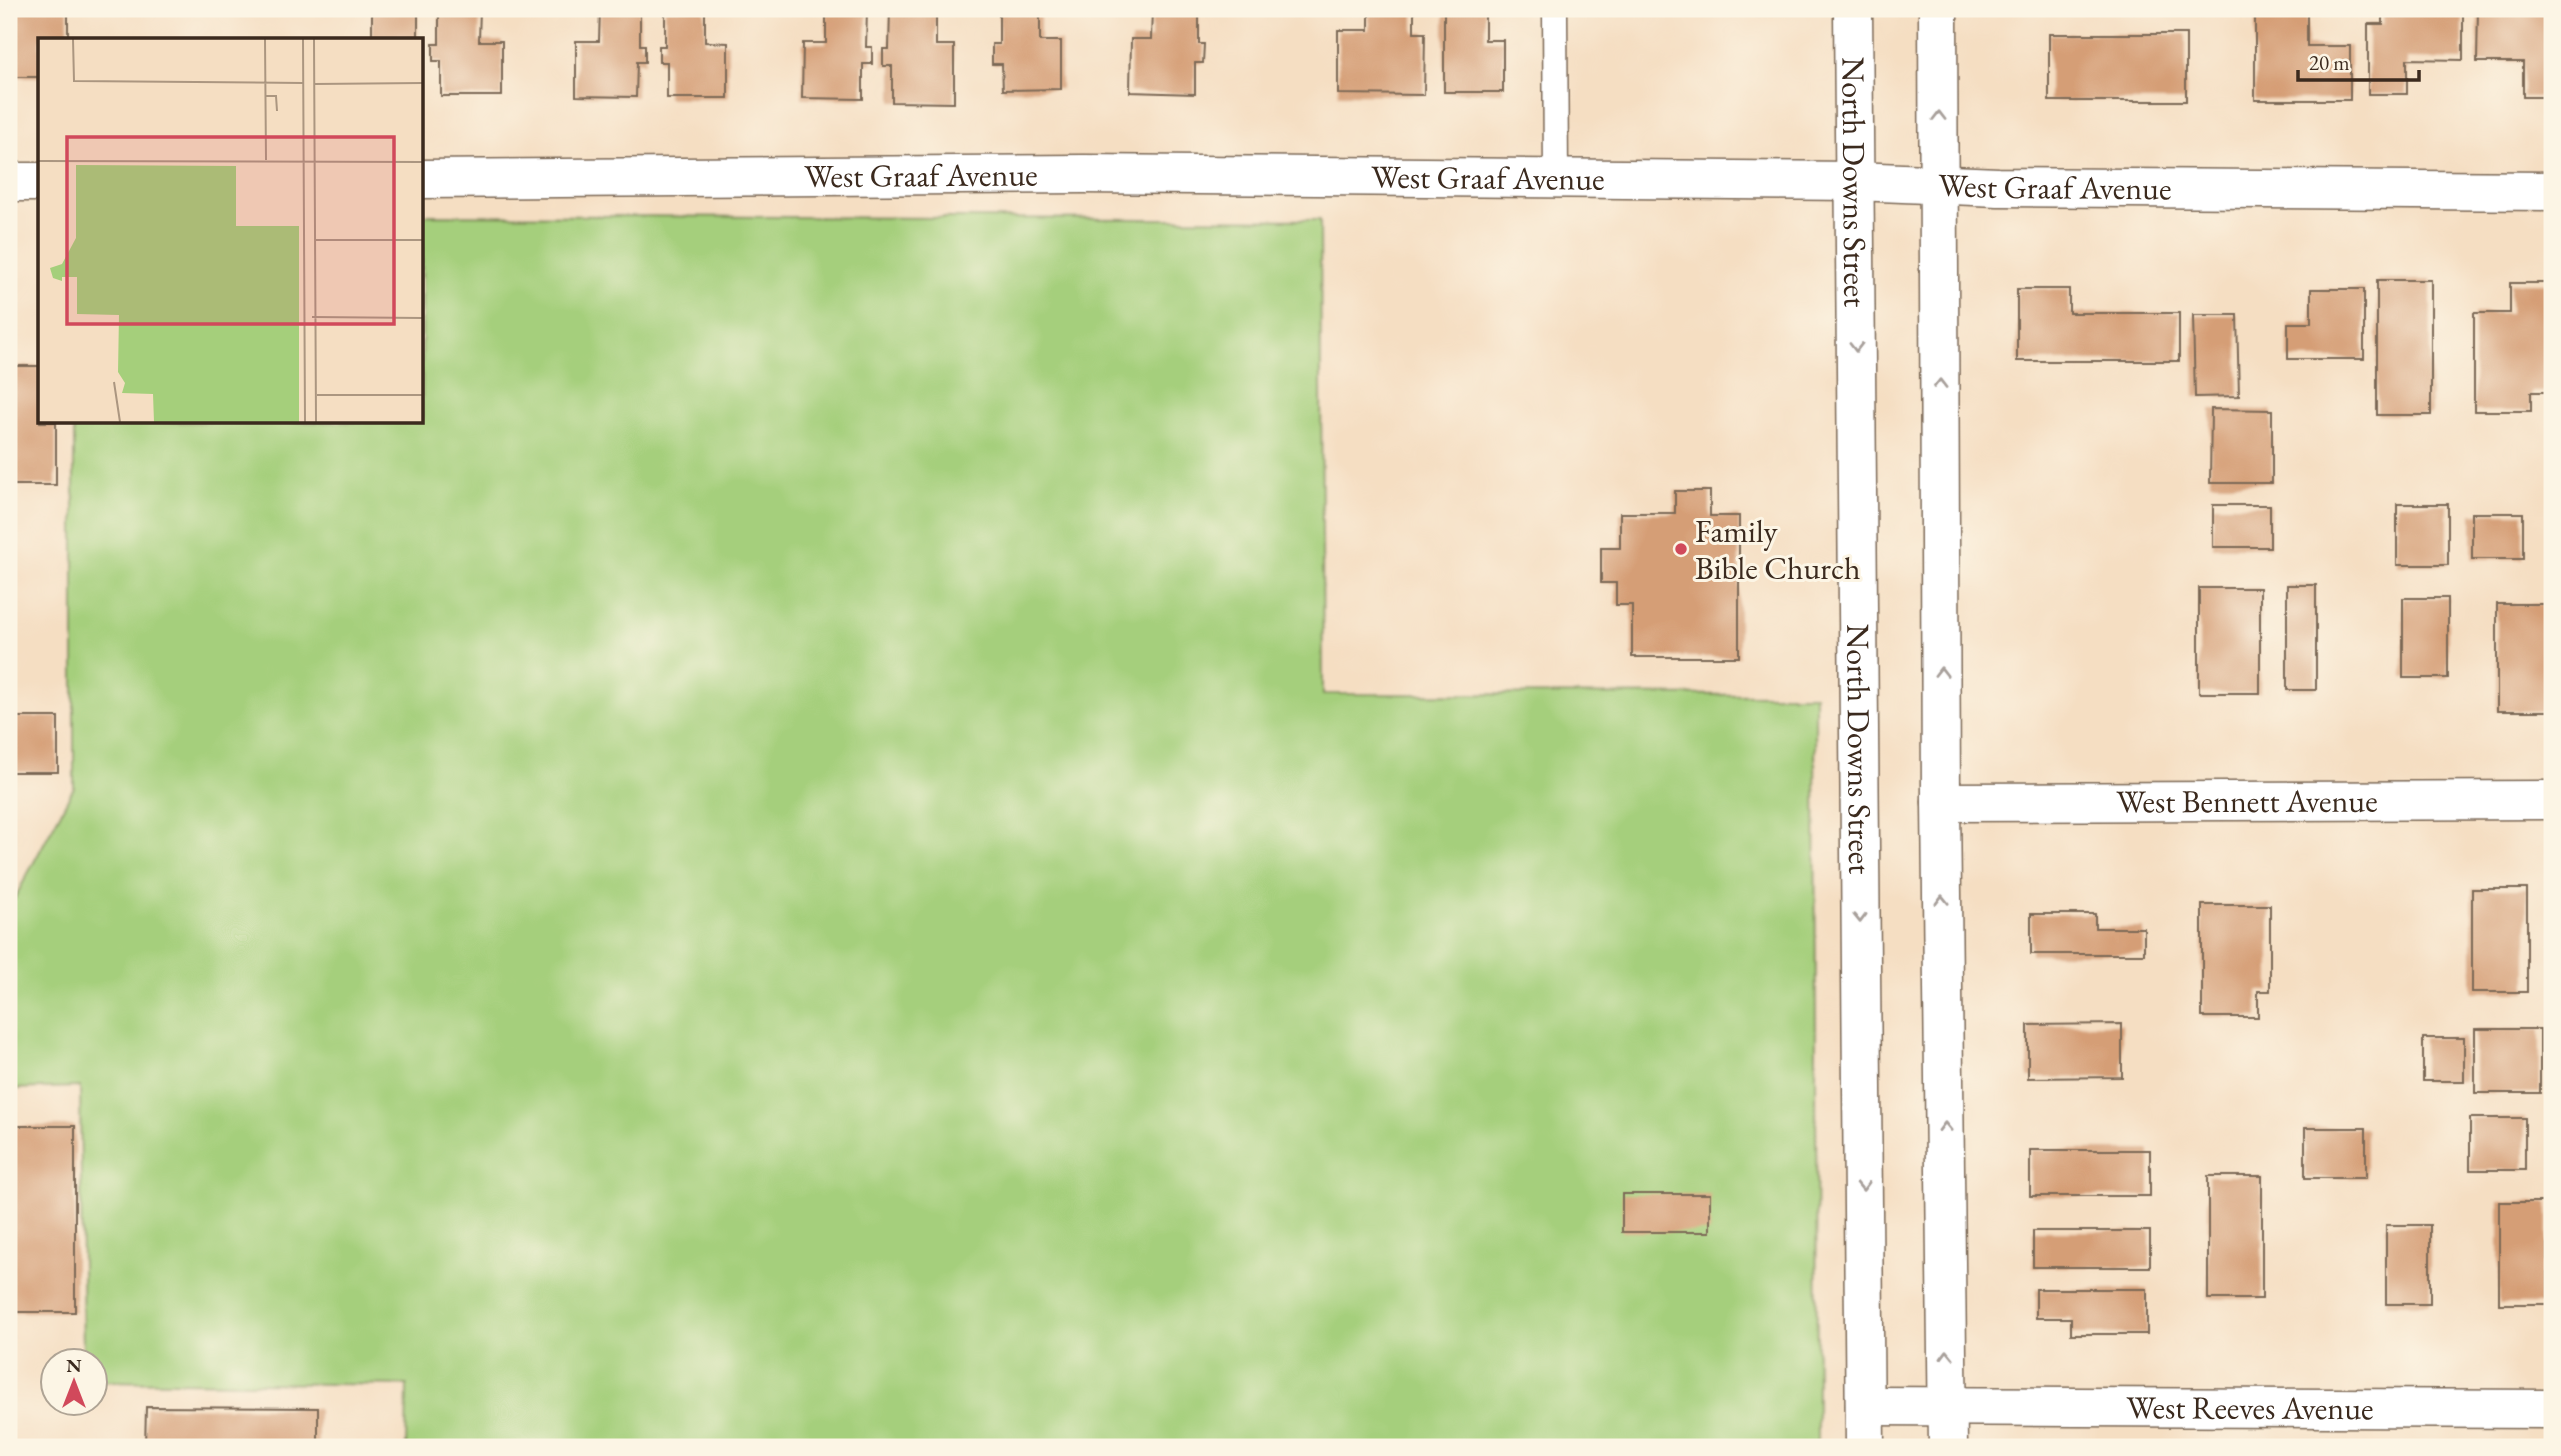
<svg xmlns="http://www.w3.org/2000/svg" width="2561" height="1456" font-family="'EB Garamond',serif">
<style>
.green{fill:#a5cf7b;stroke:#707c4c;stroke-width:2}
.building{fill:#d59e76}
.lines{fill:none;stroke-linecap:round;stroke-linejoin:round}
.service-casing{stroke:#7c6957;stroke-width:27}
.minor-casing{stroke:#7c6957;stroke-width:41}
.tertiary-casing{stroke:#7c6957;stroke-width:41}
.service{stroke:#fff;stroke-width:24}
.minor{stroke:#fff;stroke-width:38}
.tertiary{stroke:#fff;stroke-width:38}
.oneway{stroke:#a79f9a}
.poi-dot{fill:#d1495b;stroke:#fcf5e5;stroke-width:2.5}
.labels{text-anchor:middle;stroke-width:6;stroke-linejoin:round;paint-order:stroke}
.street-label{font-size:32px;fill:#3b2a1e;stroke:#fcf5e5}
.poi-label{font-size:32px;fill:#3b2a1e;stroke:#fcf5e5;text-anchor:start}
.inset-road{fill:none;stroke:#ab9680;stroke-width:2}
.view{fill:#d1495b;fill-opacity:0.15;stroke:#d1495b;stroke-width:3.5}
.inset-edge{fill:none;stroke:#3b2a1e;stroke-width:3.5}
</style>
<rect width="100%" height="100%" fill="#fcf5e5"/>
<filter id="ink" filterUnits="userSpaceOnUse"><feTurbulence type="fractalNoise" baseFrequency=".0143" numOctaves="2"/><feDisplacementMap in="SourceGraphic" scale="14" xChannelSelector="R" yChannelSelector="G"/><feConvolveMatrix kernelMatrix="1 2 1 2 8 2 1 2 1" color-interpolation-filters="sRGB"/></filter>
<filter id="wash" filterUnits="userSpaceOnUse"><feTurbulence type="fractalNoise" baseFrequency=".00686" numOctaves="4" result="noise"/><feDisplacementMap in="SourceGraphic" scale="28" xChannelSelector="R" yChannelSelector="G"/><feGaussianBlur stdDeviation="1.57" result="paint"/><feColorMatrix in="noise" values="0 0 0 0 0 0 0 0 0 0 0 0 0 0 0 0 0 1.4 0 .05"/><feComposite in="paint" operator="in"/></filter>
<g filter="url(#wash)">
<rect width="100%" height="100%" fill="#f5dec2"/>
<path class="green" d="M422 215 1320 220 1323 694 1815 695 1817 1447H406L407 1385 95 1381 94 1362 83 1361 80 1087 9 1089V909L74 787V422H422Z"/>
<g id="blocks">
<path class="building" d="M9 9H68V40H40V77H9Z
M372 9H418V40H372Z
M439 9H480L479 41H502V96H441V61H433V44H439Z
M600 9H640V45H645V62H637L636 97 576 96V41H599Z
M665 9H705V42L728 43V98H667V62H659V46H665Z
M826 9H867L866 47H872V64H863V99L802 98 803 43H826Z
M890 9H936V45H954V103L892 102V66H883V49H889Z
M999 9H1040V41H1061V89L1003 90 1002 64H992V44H999Z
M1152 9H1199V44H1204L1203 63H1195V94L1130 92 1131 39H1151Z
M1369 9H1414V33H1425L1424 95 1338 94V30H1369Z
M1444 9H1485V40H1503V92H1444Z
M2383 9H2463V60L2407 59V94H2368V24H2383Z
M2478 9H2552V97H2523V62H2477Z
M2255 12H2307V46H2350V100H2255Z
M2049 34H2186V101H2049Z
M2377 280H2431V415H2377Z
M2510 283H2552V392H2531V411H2474V313H2510Z
M2017 289H2069V313H2179V361H2017Z
M2311 289H2364V359H2288V323H2311Z
M2193 315H2237L2239 396 2195 397Z
M9 366H40V422H56V485H9Z
M2211 409 2272 410V483H2210Z
M1675 491H1710V516H1739V657H1632V605H1616V583H1601V548H1620V513H1675Z
M2397 504H2448V565H2397Z
M2213 505H2270V547H2213Z
M2472 513H2523V559H2472Z
M2287 585H2316V690H2287Z
M2199 588H2260V693H2199Z
M2403 598H2448V678H2403Z
M2497 604H2551V711H2497Z
M9 717H58V772H9Z
M2472 889H2527V992H2472Z
M2202 905H2270V991H2258V1017H2202Z
M2031 914H2095V928H2144V954H2031Z
M2122 1024V1077L2028 1078V1025Z
M2475 1029H2540V1093H2475Z
M2423 1038H2464V1081H2423Z
M2470 1118H2525V1170H2470Z
M12 1126H75V1312H12Z
M2305 1128H2366V1178H2305Z
M2030 1150H2150V1196H2030Z
M2208 1176H2262V1299H2208Z
M1622 1194H1710V1232H1622Z
M2499 1202H2548V1304H2499Z
M2386 1225H2430V1304H2386Z
M2033 1231H2150V1267H2033Z
M2036 1289H2147V1334H2071V1318H2036Z
M146 1407 318 1408V1447H145Z"/>
</g>
</g>
<g filter="url(#ink)">
<use href="#blocks" fill-opacity="0" stroke="#7c6957" stroke-width="2"/>
<g class="lines">
<g class="service-casing">
<path id="service" d="M1555 9 1556 178"/>
</g>
<g class="minor-casing">
<g id="minor">
<path id="s1" d="M422 179 1084 174 1855 181 1998 187 2552 191"/>
<path d="M9 182H40"/>
<path id="s2" d="M1941 802 2552 800"/>
<path id="s3" d="M1865 1406 2552 1409"/>
</g>
</g>
<g class="tertiary-casing">
<g id="tertiary">
<path id="s4" d="M1853 9 1865 1447"/>
<path d="M1938 9 1941 802 1948 1447"/>
</g>
</g>
<use href="#service" class="service"/>
<use href="#minor" class="minor"/>
<use href="#tertiary" class="tertiary"/>
</g>
<defs><path id="oneway-chevron" d="M-2-3.5L2.5 0L-2 3.5" fill="none" stroke-width="1.6" stroke-linecap="round" stroke-linejoin="round" transform="scale(1.75)"/></defs>
<g class="oneway">
<use href="#oneway-chevron" transform="translate(1939 116) rotate(-90)"/>
<use href="#oneway-chevron" transform="translate(1856 347) rotate(90)"/>
<use href="#oneway-chevron" transform="translate(1940 384) rotate(-90)"/>
<use href="#oneway-chevron" transform="translate(1941 672) rotate(-90)"/>
<use href="#oneway-chevron" transform="translate(1942 900) rotate(-91)"/>
<use href="#oneway-chevron" transform="translate(1860 918) rotate(89)"/>
<use href="#oneway-chevron" transform="translate(1945 1127) rotate(-91)"/>
<use href="#oneway-chevron" transform="translate(1863 1186) rotate(89)"/>
<use href="#oneway-chevron" transform="translate(1947 1355) rotate(-91)"/>
</g>
</g>
<circle class="poi-dot" cx="1681" cy="549" r="7"/>
<g class="labels">
<g class="street-label">
<text dy="11" stroke="none"><textPath href="#s1" startOffset="499">West Graaf Avenue</textPath></text>
<text dy="11" stroke="none"><textPath href="#s1" startOffset="1066">West Graaf Avenue</textPath></text>
<text dy="11" stroke="none"><textPath href="#s4" startOffset="173">North Downs Street</textPath></text>
<text dy="11" stroke="none"><textPath href="#s1" startOffset="1633">West Graaf Avenue</textPath></text>
<text dy="11" stroke="none"><textPath href="#s4" startOffset="740">North Downs Street</textPath></text>
<text dy="11" stroke="none"><textPath href="#s2" startOffset="306">West Bennett Avenue</textPath></text>
<text dy="11" stroke="none"><textPath href="#s3" startOffset="385">West Reeves Avenue</textPath></text>
</g>
<g class="poi-label">
<text x="1695" y="542">Family<tspan x="1695" dy="37">Bible Church</tspan></text>
</g>
</g>
<g transform="translate(38 38)">
<rect width="385" height="385" fill="#f5dec2"/>
<path d="M38 127 198 128V188H261V384H116L115 356 84 355 87 345 80 334 81 277 39 276V239H24V243L15 240 12 230 24 226 38 200Z" fill="#a5cf7b"/>
<path class="inset-road" d="M35 1 36 43 265 45M227 1 228 122M265 1 267 384M276 1 278 384M276 46 385 45M227 58H238L239 73M0 123 385 124M277 202H385M274 279 385 280M76 344 82 384M279 357H385"/>
<path class="view" d="M29 99H356V286H29Z"/>
<rect width="385" height="385" class="inset-edge"/>
</g>
<rect width="2561" height="1456" fill="none" stroke="#fcf5e5" stroke-width="35"/>
<g transform="translate(74 1382)"><circle r="33" fill="#fcf5e5" stroke="#afa495" stroke-width="2"/>
<path d="M0-5L12 26L0 18L-12 26Z" fill="#d1495b"/>
<text y="-10" font-size="19" font-weight="bold" text-anchor="middle" fill="#3b2a1e">N</text>
</g>
<path d="M2298 70v10h121v-10" fill="none" stroke="#3b2a1e" stroke-width="3.5"/>
<text x="2309" y="70" font-size="21" fill="#3b2a1e" stroke="#fcf5e5" stroke-width="5" paint-order="stroke">20 m</text>
</svg>
